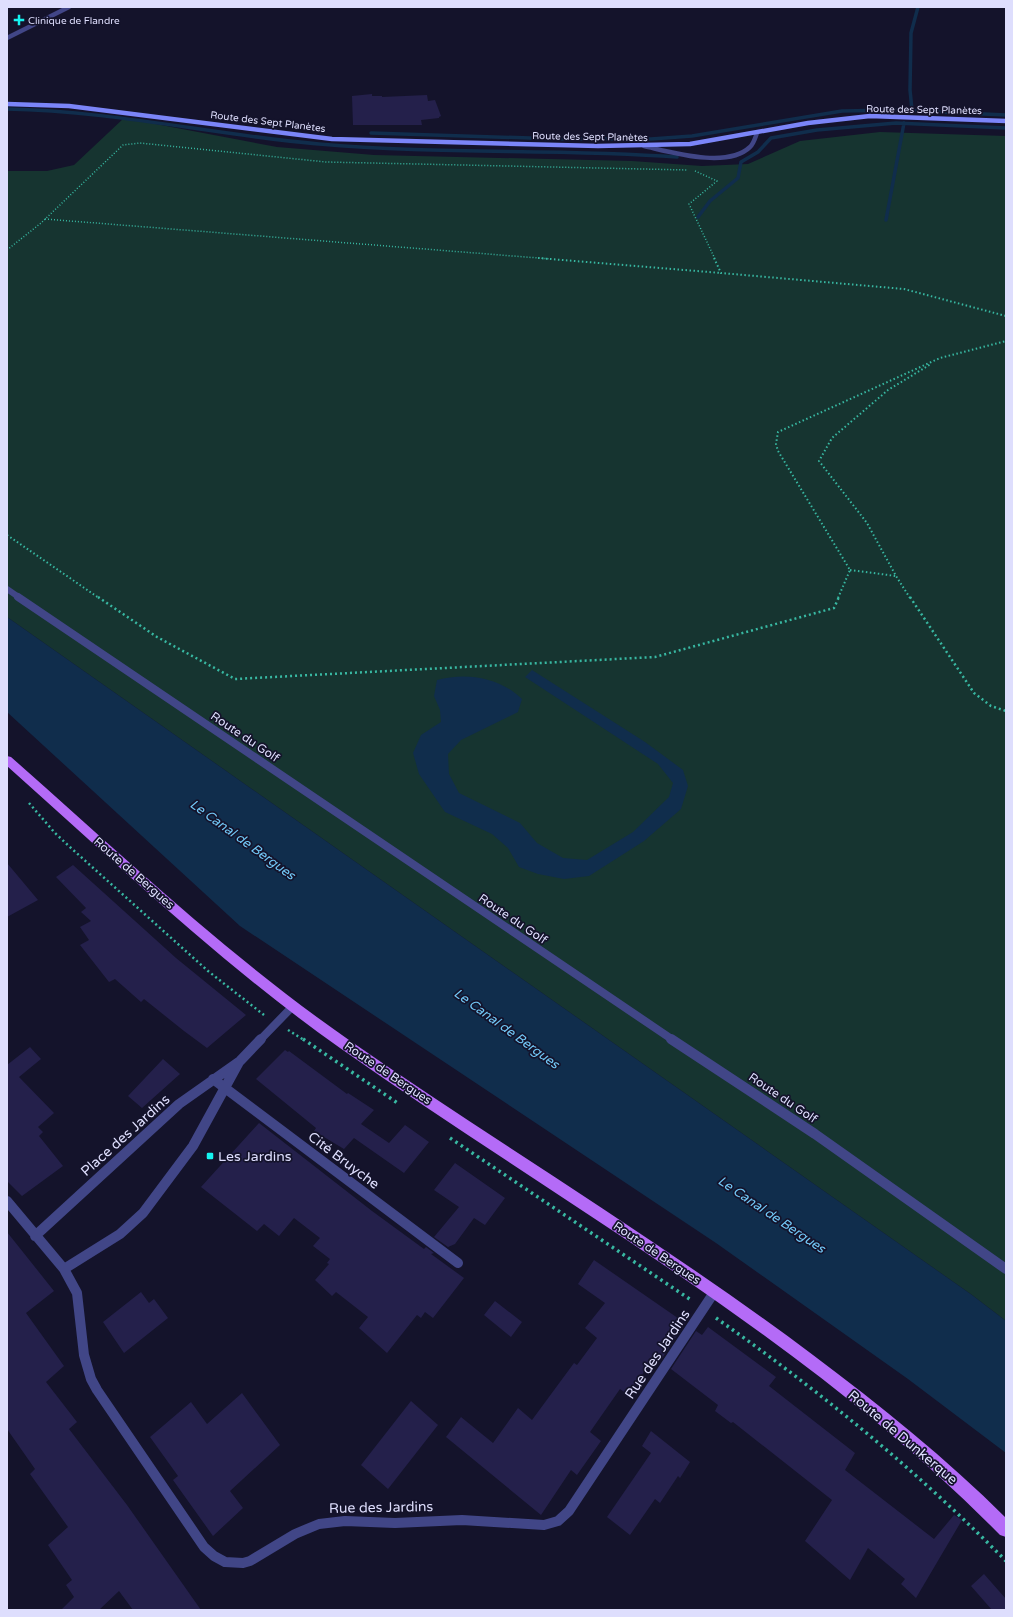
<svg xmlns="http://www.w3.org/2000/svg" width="1013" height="1617" font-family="'Varela Round',sans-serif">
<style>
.green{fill:#163430}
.water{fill:#102d4c}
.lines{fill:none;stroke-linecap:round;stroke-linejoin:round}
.stream{stroke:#102d4c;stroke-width:3.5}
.building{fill:#24204b}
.path-far3{stroke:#38b8a2;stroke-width:1.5;stroke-dasharray:1 2;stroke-linecap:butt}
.path-far2{stroke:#38b8a2;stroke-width:2;stroke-dasharray:1.5 2.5;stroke-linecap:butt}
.path-far1{stroke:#38b8a2;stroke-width:2.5;stroke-dasharray:2 3;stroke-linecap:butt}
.path{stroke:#38b8a2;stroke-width:3.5;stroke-dasharray:2.5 4;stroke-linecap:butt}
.service{stroke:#414687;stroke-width:4.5}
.minor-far2{stroke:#414687;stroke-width:6}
.minor-far1{stroke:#414687;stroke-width:8}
.minor{stroke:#414687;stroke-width:10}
.tertiary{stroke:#414687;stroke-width:4.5}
.secondary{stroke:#7b85f8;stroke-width:4.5}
.primary{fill:#b46bf7;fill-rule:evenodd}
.poi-dot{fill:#15f3f0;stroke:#14132b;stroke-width:1.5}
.labels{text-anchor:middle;stroke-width:3.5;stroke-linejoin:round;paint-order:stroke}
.far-poi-label{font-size:10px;fill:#dedefd;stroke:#14132b;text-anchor:start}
.far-street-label{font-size:10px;fill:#dedefd;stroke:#14132b}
.street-label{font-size:12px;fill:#dedefd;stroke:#14132b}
.water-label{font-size:13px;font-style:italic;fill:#72c8f7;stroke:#14132b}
.near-street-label{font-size:14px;fill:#dedefd;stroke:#14132b}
.near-poi-label{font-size:14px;fill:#dedefd;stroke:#14132b;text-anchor:start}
</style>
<rect width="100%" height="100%" fill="#14132b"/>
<path class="green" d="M124 118 277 147 374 155 632 161 702 166 748 164 800 141 880 132 1006 136V1321L972 1295 7 617V171H47L74 165Z"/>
<path class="water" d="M7 617 972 1295 1006 1321V1453L908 1379 716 1243 240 926 7 712Z
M532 670 645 742 683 770 688 786 681 809 644 841 589 876 564 879 538 874 519 867 508 848 492 834 445 812 419 774 413 753 421 735 441 722 440 710 434 696 437 680C466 672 499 677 522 699L518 712 461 740 448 754 449 774 459 793 520 823 537 843 563 858 587 860 633 832 669 797 673 783 658 764 525 677Z"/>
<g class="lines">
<path class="stream" d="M7 109C114 111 214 135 319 144 438 155 558 148 677 157
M912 110 910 90 911 33 918 7
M371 133 561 139H651L692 136 842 111 898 110 1006 115
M698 217 710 201 738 178 741 162 758 152 771 138 817 130 896 123 1006 128
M886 220 904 123"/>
</g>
<path class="building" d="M372 94V96H382V97L427 95 428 101 435 100 441 116 439 117V118L421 120 422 125H353L352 96Z
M7 863 38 900 7 917Z
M73 865 176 958 246 1015 207 1048 184 1031 144 999 141 1002 115 979 109 982 80 945 89 940 80 927 91 921 81 912 86 908 56 877Z
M30 1047 41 1059 19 1077 54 1113 38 1127 43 1132 39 1136 63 1166 22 1196 7 1181V1065Z
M285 1050 288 1052 289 1051 347 1094 348 1093 374 1110 361 1124 389 1143 405 1125 429 1142 404 1173 354 1138 344 1149 314 1131 316 1128 256 1079Z
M163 1059 180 1074 142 1108 128 1096Z
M259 1123 372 1211 424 1249 426 1247 434 1253 431 1254 464 1278 433 1318 425 1312 421 1318 417 1315 387 1353 359 1328 368 1317 336 1292 332 1296 315 1280 329 1264 327 1263 330 1259 313 1246 320 1238 294 1218 279 1236 264 1224 257 1231 201 1187Z
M455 1163 505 1198 485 1225 474 1218 455 1244 448 1247 434 1237 459 1207 434 1190Z
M7 1232 54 1291 26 1313 64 1366 46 1382 77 1422 69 1429 127 1505 201 1610H133L119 1591 99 1610H61L74 1597 66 1585 72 1580 48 1545 68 1527 30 1474 35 1469 7 1429Z
M594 1260 685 1323 661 1360 655 1356 628 1395 620 1389 590 1432 601 1441 577 1475 571 1470 541 1515 446 1437 461 1417 493 1443 518 1408 532 1420 574 1363 577 1365 597 1338 585 1328 605 1303 578 1284Z
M141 1292 149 1303 154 1299 168 1318 124 1353 103 1322Z
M495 1301 522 1322 511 1337 484 1315Z
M708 1327 776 1377 769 1386 855 1453 845 1470 934 1539 954 1515 962 1520 916 1598 901 1584 905 1579 868 1548 850 1580 805 1541 832 1500 733 1422 731 1423 715 1411 718 1405 671 1369 696 1331 702 1335Z
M242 1393 280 1445 230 1491 243 1508 213 1536 173 1480 178 1476 150 1437 191 1402 207 1424Z
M411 1401 438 1425 388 1489 361 1465Z
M651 1431 690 1462 680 1478 678 1476 660 1503 655 1499 630 1535 607 1517 651 1453 642 1446Z
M984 1574 1006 1599V1610H992L971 1586Z"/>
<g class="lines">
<path class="path-far3" d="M695 171 717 181 689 204 715 259
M45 219 551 259
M7 250 41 223 123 145 140 143 326 162 688 170"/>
<path class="path-far2" d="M538 258 721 273
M714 258 721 273 904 289 1006 316
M7 535 99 598
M850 570 896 576
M838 598 850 570 778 451 776 444 778 432 940 358 1006 341
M910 598 896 576 867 523 819 461 832 438 888 390 931 364"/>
<path class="path-far1" d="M98 597 157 637 235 679 655 657 834 608 839 597
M910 597 974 693 991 706 1006 711
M29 803 55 833 71 848 208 971 264 1015
M288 1030 304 1040"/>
<path class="path" d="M303 1039 399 1104
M450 1138 691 1300
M716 1318C820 1391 917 1471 1006 1561"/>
<path class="service" d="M644 146C671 152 727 169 750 147 754 143 755 138 757 133"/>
<path class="minor-far2" d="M7 589 20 598"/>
<path class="minor-far1" d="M18 597 673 1040
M260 1040 293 1006"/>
<path class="minor" d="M671 1039 815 1134 1006 1269
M213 1079 458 1263
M7 1201 64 1269 77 1293 84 1355 91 1379 97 1390 204 1547 214 1556 225 1562 243 1563 250 1561 295 1534 319 1524 345 1521 395 1523 462 1520 544 1525 558 1521 569 1511 715 1291
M35 1236 179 1104 240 1061 261 1039
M64 1269 120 1234 143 1213 193 1146 239 1062"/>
<path class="tertiary" d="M7 38 69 7"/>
<path class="secondary" d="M7 104 69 106 332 139 598 146 690 144 808 123 870 116 1006 121"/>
<path class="primary" d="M7 756 11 757C121 854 228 956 349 1040 503 1147 664 1243 813 1355 881 1406 946 1458 1006 1518V1537L1000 1535C807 1339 563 1205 340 1048 221 964 116 863 7 766Z"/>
</g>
<g class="poi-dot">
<path d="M17 14h4v4h4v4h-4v4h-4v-4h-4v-4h4z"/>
<rect x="206" y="1152" width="8" height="8" rx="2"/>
</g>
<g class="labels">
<g class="far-poi-label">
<text x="28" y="24">Clinique de Flandre</text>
</g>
<g class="far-street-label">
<text transform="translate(924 109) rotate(1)" y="4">Route des Sept Planètes</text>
<text transform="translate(268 121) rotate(7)" y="4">Route des Sept Planètes</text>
<text transform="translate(590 136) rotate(1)" y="4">Route des Sept Planètes</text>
</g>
<g class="street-label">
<text transform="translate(245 737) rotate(34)" y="4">Route du Golf</text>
<text transform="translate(134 873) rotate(41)" y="4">Route de Bergues</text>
<text transform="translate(513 919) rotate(34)" y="4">Route du Golf</text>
<text transform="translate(388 1073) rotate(34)" y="4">Route de Bergues</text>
<text transform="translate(783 1098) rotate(34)" y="4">Route du Golf</text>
<text transform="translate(657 1253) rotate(34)" y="4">Route de Bergues</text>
</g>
<g class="water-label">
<text transform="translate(243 839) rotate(36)" y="5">Le Canal de Bergues</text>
<text transform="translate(507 1028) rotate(36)" y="5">Le Canal de Bergues</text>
<text transform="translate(772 1214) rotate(34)" y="5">Le Canal de Bergues</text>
</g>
<g class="near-street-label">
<text transform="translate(125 1135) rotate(-42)" y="5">Place des Jardins</text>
<text transform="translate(344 1160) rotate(37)" y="5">Cité Bruyche</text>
<text transform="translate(657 1354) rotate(-56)" y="5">Rue des Jardins</text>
<text transform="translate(903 1437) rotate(40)" y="5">Route de Dunkerque</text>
<text transform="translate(381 1507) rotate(-1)" y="5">Rue des Jardins</text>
</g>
<g class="near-poi-label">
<text x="218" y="1161">Les Jardins</text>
</g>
</g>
<rect width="1013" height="1617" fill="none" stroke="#dedefd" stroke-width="16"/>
</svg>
